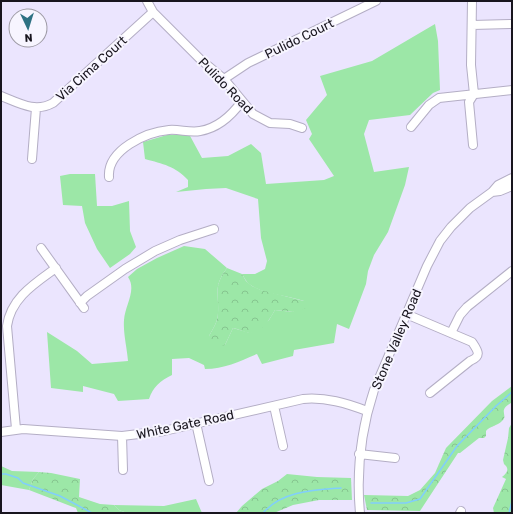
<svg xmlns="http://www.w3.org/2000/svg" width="513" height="514" font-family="Rubik,sans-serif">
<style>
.grass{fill:#9ce7a7}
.forest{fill:url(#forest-crowns)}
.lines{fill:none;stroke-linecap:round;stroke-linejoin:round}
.stream{stroke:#81cefc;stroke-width:1.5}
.minor-casing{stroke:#b4aec5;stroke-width:10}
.minor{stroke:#fff;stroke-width:8}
.labels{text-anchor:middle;stroke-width:4;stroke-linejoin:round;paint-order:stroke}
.street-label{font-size:13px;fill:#18151e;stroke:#f7f5ff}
</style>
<defs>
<pattern id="forest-crowns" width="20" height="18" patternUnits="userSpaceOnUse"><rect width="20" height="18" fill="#9ce7a7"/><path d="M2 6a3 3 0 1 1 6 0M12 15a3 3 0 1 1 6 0" fill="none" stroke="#86c58f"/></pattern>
</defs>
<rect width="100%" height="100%" fill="#ebe5fe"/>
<path class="grass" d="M435 24 438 41 440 90 433 93 410 115 369 120 364 134 374 172 409 167 405 185 388 232 374 255 368 271 366 284 349 329 337 324 334 343 294 350 293 356 262 364 257 354C240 361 224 369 205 369L204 365 189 358 172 359V375C160 381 153 387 149 399L118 401 114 394 83 386V392L51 388 47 332 77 351 92 364 128 361C127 348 123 333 124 320 125 305 137 290 128 277L137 269 157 258 184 246 205 249 227 268C213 287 219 292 218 313 218 321 213 329 209 336L225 345 233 328 250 333 269 320 275 310 293 312 304 301C288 295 267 295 252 286 247 283 245 279 242 274H255L265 269 267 261 261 238 258 199 226 188 206 189 176 192 188 187V180C175 166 163 164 145 159L143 142 167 135 189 134 202 158 228 156 251 144 261 153 266 184 324 180 334 176 309 139 312 134 306 120 327 95 320 76 372 61Z
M70 174H95L97 206H112L129 201 130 231 136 247 130 254 110 268 97 249 85 223 82 206 63 205 60 176Z
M1 466 12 471 39 472 33 479 29 490 1 485Z
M196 499 202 513H127L119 510 114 505 164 506Z"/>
<path class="forest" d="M227 268 242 274 246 281 252 286 261 290 304 301 306 308 293 312 275 310C270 319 261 334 249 333 244 332 238 329 233 328L225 345 217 347 211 344 209 336C213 329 218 321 218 313 219 292 213 287 227 268Z
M512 386V406L511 403C497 411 509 415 502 421 497 426 490 426 486 431V436L484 438H479L460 453H458L420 511 367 510 364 495 408 496 420 490 435 473 446 448 492 401Z
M512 423V513H494L493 508 506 479 502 477C507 473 510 469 504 464L503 460 508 438 509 428Z
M39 472 51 473 80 479 79 497 100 504 114 505 119 510 127 513H78L76 508 73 507 29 490 33 479Z
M287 474 317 477 351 478 352 500H319L293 505 274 513H236L242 506 262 489 278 481Z"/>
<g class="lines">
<path class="stream" d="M1 474H6L18 478 23 483 60 496 92 513
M371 503H406L420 499 457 446 496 406 512 392
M263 513C282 491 314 490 341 488
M509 513 512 501"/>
<g class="minor-casing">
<path id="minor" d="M147 1 153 12 200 59 224 79 253 114 270 123 290 124 302 128
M472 1 471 65 474 94 469 102 473 145
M472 25 512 24
M224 79 248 63 376 1
M1 96C19 103 35 113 53 103L153 12
M411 127 429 105 439 98 512 90
M32 159 36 108
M109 177C107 150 146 132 169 130 179 129 190 133 200 131 218 128 232 115 242 101
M492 192 500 191 512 186
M41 248 84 308
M80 303 87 296 125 269 155 251 180 240 214 229
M406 314 472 342C478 351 482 356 470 361L430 393
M451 333 460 315 467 307 512 271
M274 406 283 446
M196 423 209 481
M16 429 7 326C11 298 34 284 56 268
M1 432 23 429 122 436 164 431 303 399C326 397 346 403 367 411
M122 436 123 470
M359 454 395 458
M360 513C356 470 361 430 374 390L427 266 440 241 451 227 470 208 492 192 498 185 512 178
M460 513 461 511"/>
</g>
<use href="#minor" class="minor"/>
</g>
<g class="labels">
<g class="street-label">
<text transform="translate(299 38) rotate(-26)" y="5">Pulido Court</text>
<text transform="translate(91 68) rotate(-42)" y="5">Via Cima Court</text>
<text transform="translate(226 85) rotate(46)" y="5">Pulido Road</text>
<text transform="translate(396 339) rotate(-67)" y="5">Stone Valley Road</text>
<text transform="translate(185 424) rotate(-12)" y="5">White Gate Road</text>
</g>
</g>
<rect width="513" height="514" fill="none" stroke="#18151e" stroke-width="4"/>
<g transform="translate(28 28) rotate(176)"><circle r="19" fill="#f7f5ff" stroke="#9e9ba5"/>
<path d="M0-3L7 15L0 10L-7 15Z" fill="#2e7283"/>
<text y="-6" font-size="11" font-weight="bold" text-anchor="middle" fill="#18151e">N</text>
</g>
</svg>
